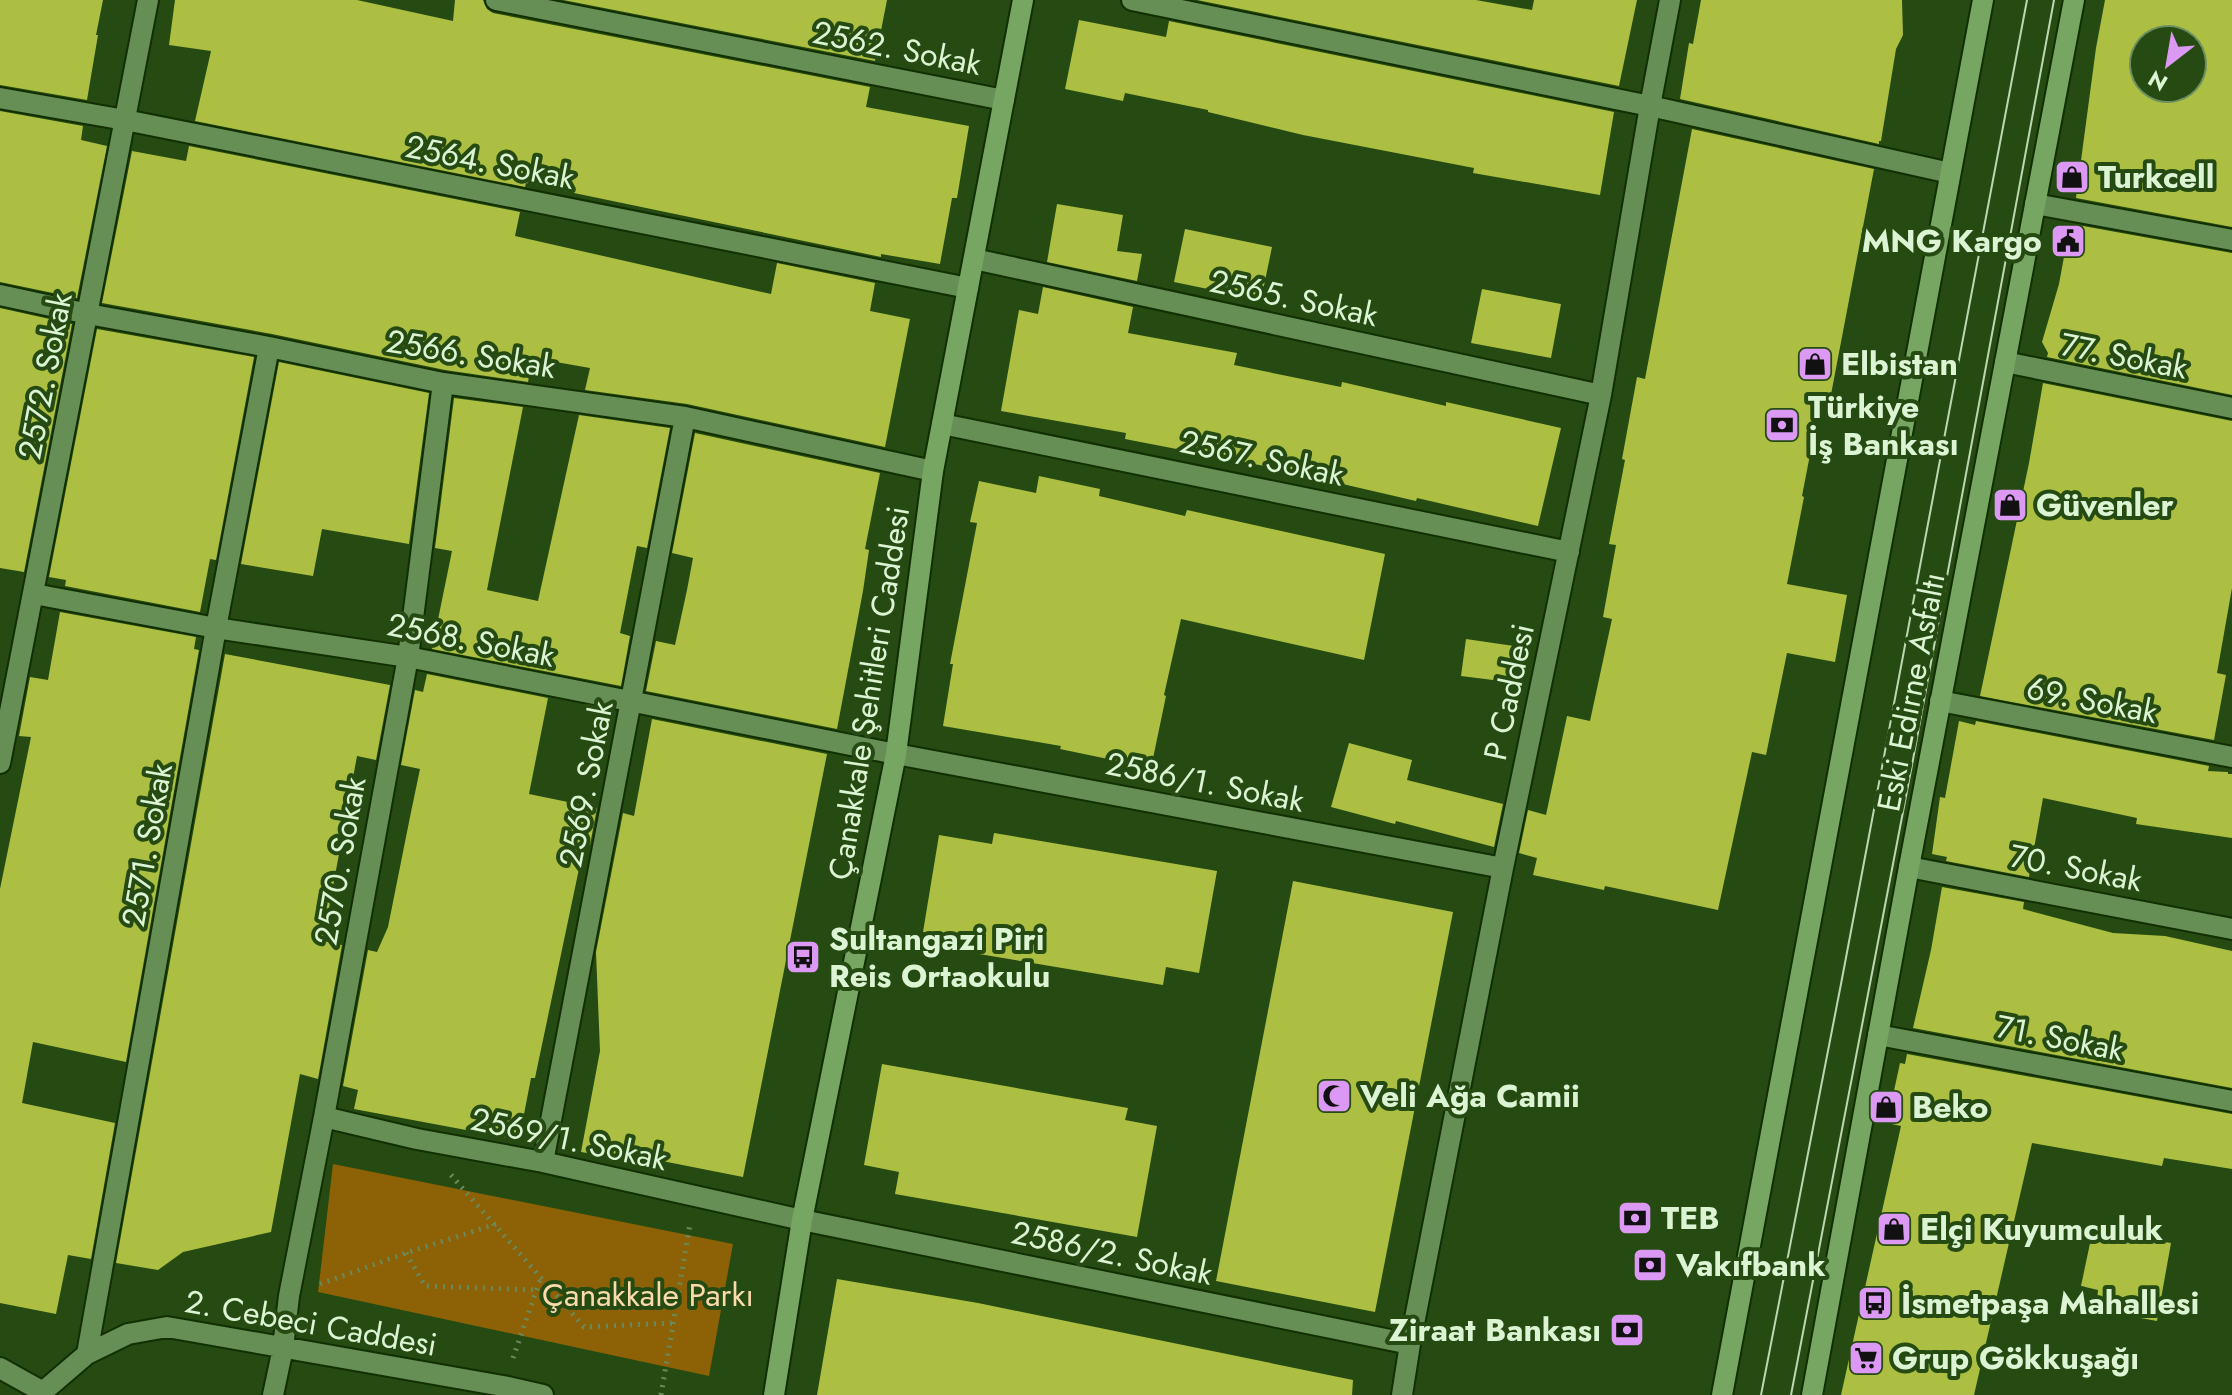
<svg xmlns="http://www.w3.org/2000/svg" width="2232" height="1395" font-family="Jost,sans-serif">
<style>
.green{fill:#8d6105}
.building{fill:#adbf42;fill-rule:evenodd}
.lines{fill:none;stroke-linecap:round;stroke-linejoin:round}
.minor-casing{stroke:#122f04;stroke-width:24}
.major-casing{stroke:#122f04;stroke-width:24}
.path{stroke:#6a8a5b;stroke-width:5;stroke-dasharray:2 6;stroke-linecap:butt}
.minor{stroke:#668f55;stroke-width:20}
.major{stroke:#77a663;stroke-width:20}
.tram{stroke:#bdd7b2;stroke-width:2}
.labels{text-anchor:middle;stroke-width:8;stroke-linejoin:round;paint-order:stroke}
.street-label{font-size:32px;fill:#ddf4d4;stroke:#254b12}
.poi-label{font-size:32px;font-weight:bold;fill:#ddf4d4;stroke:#254b12;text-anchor:start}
.park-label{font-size:32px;fill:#fbdaab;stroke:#254b12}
</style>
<rect width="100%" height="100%" fill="#254b12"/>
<path class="green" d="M333 1164 733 1244 709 1376 318 1292Z"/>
<path class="building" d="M0 0H103L96 35H98L87 100 0 85Z
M175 0H357L453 21 455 0H483L487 9 493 13 870 87 866 107 969 126 957 198H952L940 264 881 254V257L526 183 525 187 195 121 211 51 169 45Z
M563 0H887L875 61Z
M1197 0H1476L1532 10 1534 0H1637L1619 86Z
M1701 0H1902L1903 35 1896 49 1881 141H1879V144L1680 99 1689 43 1693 44Z
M2105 0H2232V227L2076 198 2096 48ZM2144 40H2192V88H2144Z
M1079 20 1166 37 1169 21 1614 112 1600 195 1473 173 1474 168 1303 135 1208 112V110L1125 93 1123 101 1065 89Z
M0 111 83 126 81 140 107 146 77 298 0 282Z
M1692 129 1874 169 1829 405 1820 403 1802 496 1804 497 1787 584 1847 595 1835 662 1787 653 1766 755 1752 752 1718 910 1605 886 1604 890 1533 875 1537 858 1519 853 1528 810 1546 815 1567 716 1590 721 1612 619 1603 617 1616 545 1609 544 1625 460 1622 459 1637 377 1645 379Z
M189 146 520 212 515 236 771 294 777 263 875 283 870 311 910 319 885 447 687 404 585 390 590 368 533 358 528 382 445 370 272 334 102 303 132 151 186 161Z
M1057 204 1123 215 1117 251 1142 254 1137 281 1047 262Z
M2072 224 2232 253V395L2047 357 2048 353 2042 342 2059 284 2066 246 2070 247Z
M1185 229 1272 247 1261 300 1174 282Z
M1043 287 1133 307 1128 333 1237 353 1234 365 1341 387 1342 382 1446 406V402L1561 428 1538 526 1417 498 1416 501 1321 479V477L1125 439 1126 433 1001 411 1019 310 1038 314Z
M1482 289 1561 304 1551 358 1471 343Z
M0 308 72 324 24 572 0 568Z
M97 329 254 357 216 560 210 559 200 612 65 586 66 580 49 577Z
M279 362 429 393 409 544 322 529 313 576 241 564Z
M2043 383 2232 421V588L2217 673 2226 675 2214 740 1980 696 2029 463Z
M454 398 523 407 487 590 538 601 579 415 670 428 647 548 637 546 620 633 630 636 621 686 432 649 452 551 435 548Z
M695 433 880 473 865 549 869 550 863 591 837 729 646 691 656 641 675 645 687 590 693 558 672 553Z
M1039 476 1100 489 1099 496 1185 516 1187 510 1385 554 1364 660 1181 619 1164 695 1166 696 1151 768 1060 749 1061 746 943 726 953 664H950L977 523 970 522 979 481 1036 493Z
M60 612 196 637 194 649 199 650 126 1062 33 1042 22 1103 115 1123 91 1259 68 1255 56 1314 0 1303V889L31 737 19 736 30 677 48 680Z
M1466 639 1514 646 1509 682 1461 676Z
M225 654 390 685 376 760 357 756 323 941 342 945 318 1079 300 1074 271 1232 183 1252 158 1270 116 1263Z
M427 674 548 698 529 794 597 808 590 845H584L535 1078H531L519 1140 354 1109 358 1090 343 1086 368 950 377 952 388 927 410 817 420 769 401 765 415 690 423 692Z
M652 719 827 754 743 1177 652 1159 651 1164 581 1152 600 1051 596 952 623 813 634 816Z
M1959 721 1975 725 1976 721 2209 766 2208 771 2228 772V774H2232V838L2136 824 2137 818 2043 798 2029 877 1946 861 1947 857 1932 854 1940 797 1945 798Z
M1349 743 1412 760 1407 780 1503 804 1494 847 1396 821 1395 824 1331 807Z
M994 833 1217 871 1199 973 1166 967 1163 985 937 947 939 934 923 932 939 835 992 844Z
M1293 881 1453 912 1375 1312 1216 1281Z
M1942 887 2024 902 2023 909 2113 933 2165 936 2232 951V1088L1913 1028 1931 950Z
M1907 1054 2232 1114V1169L2164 1158 2162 1166 2032 1143 1974 1395H1841L1901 1126 1887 1123 1900 1063 1905 1064Z
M882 1064 1128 1108 1125 1120 1157 1126 1137 1237 895 1194 899 1172 864 1165Z
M2093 1229 2171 1243 2157 1321 2118 1314 2120 1305 2097 1300 2098 1290 2081 1286Z
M837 1279 978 1303 1353 1380 1352 1395H817Z"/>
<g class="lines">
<g class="minor-casing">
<path id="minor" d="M496 0 1004 100
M1132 0 1650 106 1950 173
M0 98 125 120 968 288
M2035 204 2232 240
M974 259 1601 395
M0 295 88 314 269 347 443 383 685 417 933 471
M2005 362 2232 408
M942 424 1569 552
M34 594 216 628 408 657 896 754 1503 868
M1940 701 2232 757
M0 763 148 0
M1909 867 2232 929
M1878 1035 2232 1101
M324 1117 417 1139 543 1162 802 1220 1410 1344
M543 1162 685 417
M87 1354 216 628 269 347
M0 1368 43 1392
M39 1395 87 1354 128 1334 167 1327 503 1386 543 1395
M273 1395 283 1348 289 1296 324 1117 408 657 443 383
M1402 1395 1410 1344 1503 868 1601 395 1650 106 1670 0"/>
</g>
<g class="major-casing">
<path id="major" d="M774 1395 802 1220 896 754 933 471 1023 0
M1722 1395 1983 0
M1812 1395 1909 867 2074 0"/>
</g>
<path class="path" d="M451 1175 584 1327 673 1323
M406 1253 425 1286 538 1290
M320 1284 406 1253 496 1224
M513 1358 541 1277
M661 1395 690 1224"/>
<use href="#minor" class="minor"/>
<use href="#major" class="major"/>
<path class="tram" d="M1761 1395 1841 984 2027 0
M1791 1395 1912 765 2054 0"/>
</g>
<defs>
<g id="shop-square" transform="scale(1.8)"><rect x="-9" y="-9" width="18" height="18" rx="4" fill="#dc99f4" stroke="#254b12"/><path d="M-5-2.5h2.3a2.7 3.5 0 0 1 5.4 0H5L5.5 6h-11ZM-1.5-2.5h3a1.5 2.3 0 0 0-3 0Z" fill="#111"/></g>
<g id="civic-square" transform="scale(1.8)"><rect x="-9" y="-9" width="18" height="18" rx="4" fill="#dc99f4" stroke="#254b12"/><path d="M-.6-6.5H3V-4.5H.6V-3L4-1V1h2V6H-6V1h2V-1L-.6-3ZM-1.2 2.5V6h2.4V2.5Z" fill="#111"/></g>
<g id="bank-square" transform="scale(1.8)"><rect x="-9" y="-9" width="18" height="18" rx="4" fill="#dc99f4" stroke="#254b12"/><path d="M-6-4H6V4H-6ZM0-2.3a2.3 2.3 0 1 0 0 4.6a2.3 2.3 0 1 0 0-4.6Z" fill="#111"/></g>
<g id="bus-square" transform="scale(1.8)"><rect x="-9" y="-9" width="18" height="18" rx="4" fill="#dc99f4" stroke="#254b12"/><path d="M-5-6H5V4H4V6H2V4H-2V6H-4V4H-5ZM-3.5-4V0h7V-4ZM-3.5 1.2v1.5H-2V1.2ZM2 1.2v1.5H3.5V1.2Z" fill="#111"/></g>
<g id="mosque-square" transform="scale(1.8)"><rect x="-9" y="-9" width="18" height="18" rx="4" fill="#dc99f4" stroke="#254b12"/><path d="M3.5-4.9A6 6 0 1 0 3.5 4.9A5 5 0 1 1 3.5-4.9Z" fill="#111"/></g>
<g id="supermarket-square" transform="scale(1.8)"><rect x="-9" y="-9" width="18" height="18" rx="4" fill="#dc99f4" stroke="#254b12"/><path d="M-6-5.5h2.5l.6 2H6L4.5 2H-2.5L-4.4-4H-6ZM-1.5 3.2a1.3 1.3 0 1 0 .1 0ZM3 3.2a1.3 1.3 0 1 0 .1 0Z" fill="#111"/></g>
</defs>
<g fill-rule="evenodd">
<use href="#shop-square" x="2072" y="177"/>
<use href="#civic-square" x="2068" y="241"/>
<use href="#shop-square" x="1815" y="364"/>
<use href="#bank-square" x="1782" y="425"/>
<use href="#shop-square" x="2010" y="505"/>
<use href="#bus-square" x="803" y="957"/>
<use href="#mosque-square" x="1334" y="1096"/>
<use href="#shop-square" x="1886" y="1107"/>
<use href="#bank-square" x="1635" y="1218"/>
<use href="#shop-square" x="1894" y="1229"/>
<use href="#bank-square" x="1650" y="1265"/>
<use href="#bus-square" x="1875" y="1303"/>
<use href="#bank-square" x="1627" y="1330"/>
<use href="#supermarket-square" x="1866" y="1358"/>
</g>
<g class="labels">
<g class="street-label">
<text transform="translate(897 48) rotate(11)" y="11">2562. Sokak</text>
<text transform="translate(490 162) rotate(11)" y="11">2564. Sokak</text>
<text transform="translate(1294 298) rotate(12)" y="11">2565. Sokak</text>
<text transform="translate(471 354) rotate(9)" y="11">2566. Sokak</text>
<text transform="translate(2124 356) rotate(11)" y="11">77. Sokak</text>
<text transform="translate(45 376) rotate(-79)" y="11">2572. Sokak</text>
<text transform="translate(1262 458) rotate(12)" y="11">2567. Sokak</text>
<text transform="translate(471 640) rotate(11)" y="11">2568. Sokak</text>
<text transform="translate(1509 692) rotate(-78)" y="11">P Caddesi</text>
<text transform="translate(1911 692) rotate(-79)" y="11">Eski Edirne Asfaltı</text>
<text transform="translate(869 693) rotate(-81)" y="11">Çanakkale Şehitleri Caddesi</text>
<text transform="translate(2092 700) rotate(11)" y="11">69. Sokak</text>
<text transform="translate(1205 782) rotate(11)" y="11">2586/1. Sokak</text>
<text transform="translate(586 784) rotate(-79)" y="11">2569. Sokak</text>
<text transform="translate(147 845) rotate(-80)" y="11">2571. Sokak</text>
<text transform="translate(340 861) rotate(-80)" y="11">2570. Sokak</text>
<text transform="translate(2076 868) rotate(11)" y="11">70. Sokak</text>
<text transform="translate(2060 1038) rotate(11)" y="11">71. Sokak</text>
<text transform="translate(569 1139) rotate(12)" y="11">2569/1. Sokak</text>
<text transform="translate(1112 1253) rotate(12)" y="11">2586/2. Sokak</text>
<text transform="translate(311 1323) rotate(10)" y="11">2. Cebeci Caddesi</text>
</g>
<g class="poi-label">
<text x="2098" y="188">Turkcell</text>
<text x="2042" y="252" text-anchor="end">MNG Kargo</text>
<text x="1841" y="375">Elbistan</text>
<text x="1808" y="418">Türkiye<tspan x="1808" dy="37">İş Bankası</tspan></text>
<text x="2036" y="516">Güvenler</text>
<text x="829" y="950">Sultangazi Piri<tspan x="829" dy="37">Reis Ortaokulu</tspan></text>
<text x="1360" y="1107">Veli Ağa Camii</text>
<text x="1912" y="1118">Beko</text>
<text x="1661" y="1229">TEB</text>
<text x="1920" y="1240">Elçi Kuyumculuk</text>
<text x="1676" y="1276">Vakıfbank</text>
<text x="1901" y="1314">İsmetpaşa Mahallesi</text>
<text x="1601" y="1341" text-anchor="end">Ziraat Bankası</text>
<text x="1892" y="1369">Grup Gökkuşağı</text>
</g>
<g class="park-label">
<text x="648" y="1306">Çanakkale Parkı</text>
</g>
</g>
<g transform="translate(2168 64) rotate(211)"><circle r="38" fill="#254b12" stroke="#6f8f60" stroke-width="2"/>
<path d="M0-6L14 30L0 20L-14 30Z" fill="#dc99f4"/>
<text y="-12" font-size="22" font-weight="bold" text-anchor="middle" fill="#ddf4d4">N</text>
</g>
</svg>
